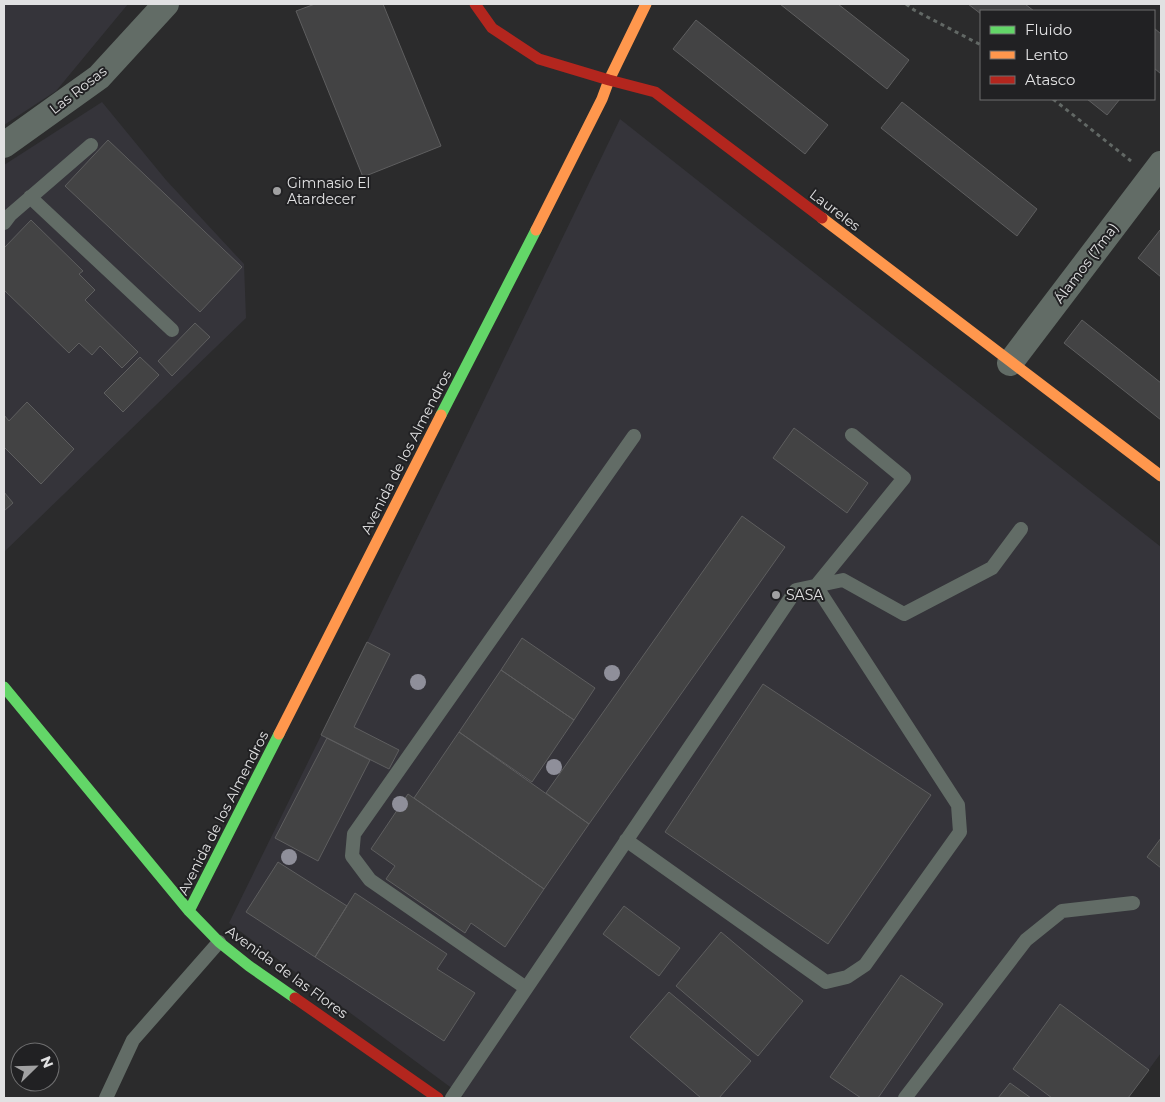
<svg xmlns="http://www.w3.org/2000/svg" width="1165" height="1102" font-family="Montserrat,sans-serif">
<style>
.built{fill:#35343a}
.building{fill:#434344;stroke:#5e5e5f}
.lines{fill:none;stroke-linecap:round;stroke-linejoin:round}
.path{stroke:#626865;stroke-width:3;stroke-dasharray:4 4;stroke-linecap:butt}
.lane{stroke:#626c66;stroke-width:14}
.street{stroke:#626c66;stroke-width:26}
.fast{stroke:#63d668;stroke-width:11}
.slow{stroke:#ff974d;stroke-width:11}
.jam{stroke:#b3261e;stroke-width:11}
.tree{fill:#8f8f9a}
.poi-dot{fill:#a1a1a2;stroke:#212123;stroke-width:2}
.labels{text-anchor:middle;stroke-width:4;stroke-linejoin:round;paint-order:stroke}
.street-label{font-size:14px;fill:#e1e1e2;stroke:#212123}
.poi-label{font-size:14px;fill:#e1e1e2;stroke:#212123;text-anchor:start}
</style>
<rect width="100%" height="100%" fill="#2b2b2c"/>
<path class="built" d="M4 4H128L56 91 4 125Z
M102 102 166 180 244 264 246 318 4 552V165Z
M620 119 1161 547V1053L1128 1098H465L229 923 367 642Z"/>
<path class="building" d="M315 4H383L441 146 363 177 296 11Z
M780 4H838L909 60 887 89Z
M968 4H1025L1034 11H981V14Z
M696 20 828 125 805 154 673 49Z
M1154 28 1161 34V74L1154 68Z
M1087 99H1120L1107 115Z
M902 102 1037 209 1017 236 881 128Z
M108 140 242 267 200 312 65 186Z
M31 220 83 271 79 274 95 290 85 300 138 352 122 368 100 346 92 355 79 343 69 353 4 290V248Z
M1160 230 1161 231V277L1138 258Z
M1082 320 1161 383V420L1064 343Z
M195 323 210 337 172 376 158 361Z
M140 357 159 375 123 412 104 393Z
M27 402 74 449 41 484 4 447V415L9 421Z
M794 428 868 483 847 513 773 458Z
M4 492 13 503 4 511Z
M742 516 785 547 589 824 546 793Z
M522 638 595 688 574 720 501 670Z
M367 642 390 654 354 727 399 750 389 769 321 735Z
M501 670 574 720 532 782 459 732Z
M763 684 931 795 828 944 665 832Z
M459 732 589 824 544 889 414 798Z
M327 738 370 760 318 861 275 838Z
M408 794 544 889 505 947 471 923 465 933 386 879 395 866 371 849Z
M1161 838V868L1147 857Z
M278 862 347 906 315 957 246 912Z
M355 893 447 954 437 969 475 993 444 1041 315 957Z
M624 906 680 948 659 976 603 934Z
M721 932 803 1001 758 1056 676 986Z
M901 975 943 1004 878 1098H861L830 1077Z
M669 992 751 1061 719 1098H701L630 1037Z
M1060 1004 1149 1070 1128 1098H1052L1013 1069Z
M1010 1083 1031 1098H998Z"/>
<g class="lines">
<path class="path" d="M906 4 914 10 981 45
M1053 99 1131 161"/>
<path class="lane" d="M30 197 172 330
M4 223 10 215 91 145
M626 840 826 982 847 977 865 965 960 832 958 805 816 586 904 478 852 435
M526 988 370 880 352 856 354 834 634 436
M106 1098 133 1040 219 942
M452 1098 796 590 843 580 904 614 992 568 1021 529
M905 1098 1026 940 1062 911 1133 903"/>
<path class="street" d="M4 145 99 77 166 4
M1010 363 1161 164"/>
<path class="fast" d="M441 415 536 230
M4 687 189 911 219 942 249 966 295 998
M189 911 279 734"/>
<path class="slow" d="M822 218 1161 476
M536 230 602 99 609 80 646 4
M279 734 441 415"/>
<path class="jam" d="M475 4 492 28 539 59 609 80 655 92 822 218
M295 998 438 1098"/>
</g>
<g class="tree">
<circle cx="612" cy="673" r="8"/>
<circle cx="418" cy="682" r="8"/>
<circle cx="554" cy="767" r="8"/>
<circle cx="400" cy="804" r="8"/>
<circle cx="289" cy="857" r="8"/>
</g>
<g class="poi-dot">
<circle cx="277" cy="191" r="5"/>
<circle cx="776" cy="595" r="5"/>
</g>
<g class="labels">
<g class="street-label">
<text transform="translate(78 90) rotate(-38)" y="5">Las Rosas</text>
<text transform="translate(835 210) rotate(37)" y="5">Laureles</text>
<text transform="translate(1086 263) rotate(-53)" y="5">Álamos (7ma)</text>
<text transform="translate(406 452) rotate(-63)" y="5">Avenida de los Almendros</text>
<text transform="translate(223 813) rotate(-63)" y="5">Avenida de los Almendros</text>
<text transform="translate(287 972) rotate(36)" y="5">Avenida de las Flores</text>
</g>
<g class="poi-label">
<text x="287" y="188">Gimnasio El<tspan x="287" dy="16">Atardecer</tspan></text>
<text x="786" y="600">SASA</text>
</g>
</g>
<rect width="1165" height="1102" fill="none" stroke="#e1e1e2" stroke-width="10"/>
<rect x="980" y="10" width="175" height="90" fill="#212123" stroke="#6e6e6f"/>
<rect x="990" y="26" width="25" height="8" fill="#63d668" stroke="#6e6e6f"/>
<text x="1025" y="35" font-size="15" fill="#e1e1e2">Fluido</text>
<rect x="990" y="51" width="25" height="8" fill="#ff974d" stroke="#6e6e6f"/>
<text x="1025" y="60" font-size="15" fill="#e1e1e2">Lento</text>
<rect x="990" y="76" width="25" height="8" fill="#b3261e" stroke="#6e6e6f"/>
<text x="1025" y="85" font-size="15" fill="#e1e1e2">Atasco</text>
<g transform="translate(35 1067) rotate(67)"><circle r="24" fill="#212123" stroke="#6e6e6f"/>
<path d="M0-4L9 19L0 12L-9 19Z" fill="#a1a1a2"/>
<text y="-8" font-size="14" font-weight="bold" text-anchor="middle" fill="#e1e1e2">N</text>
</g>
</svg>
